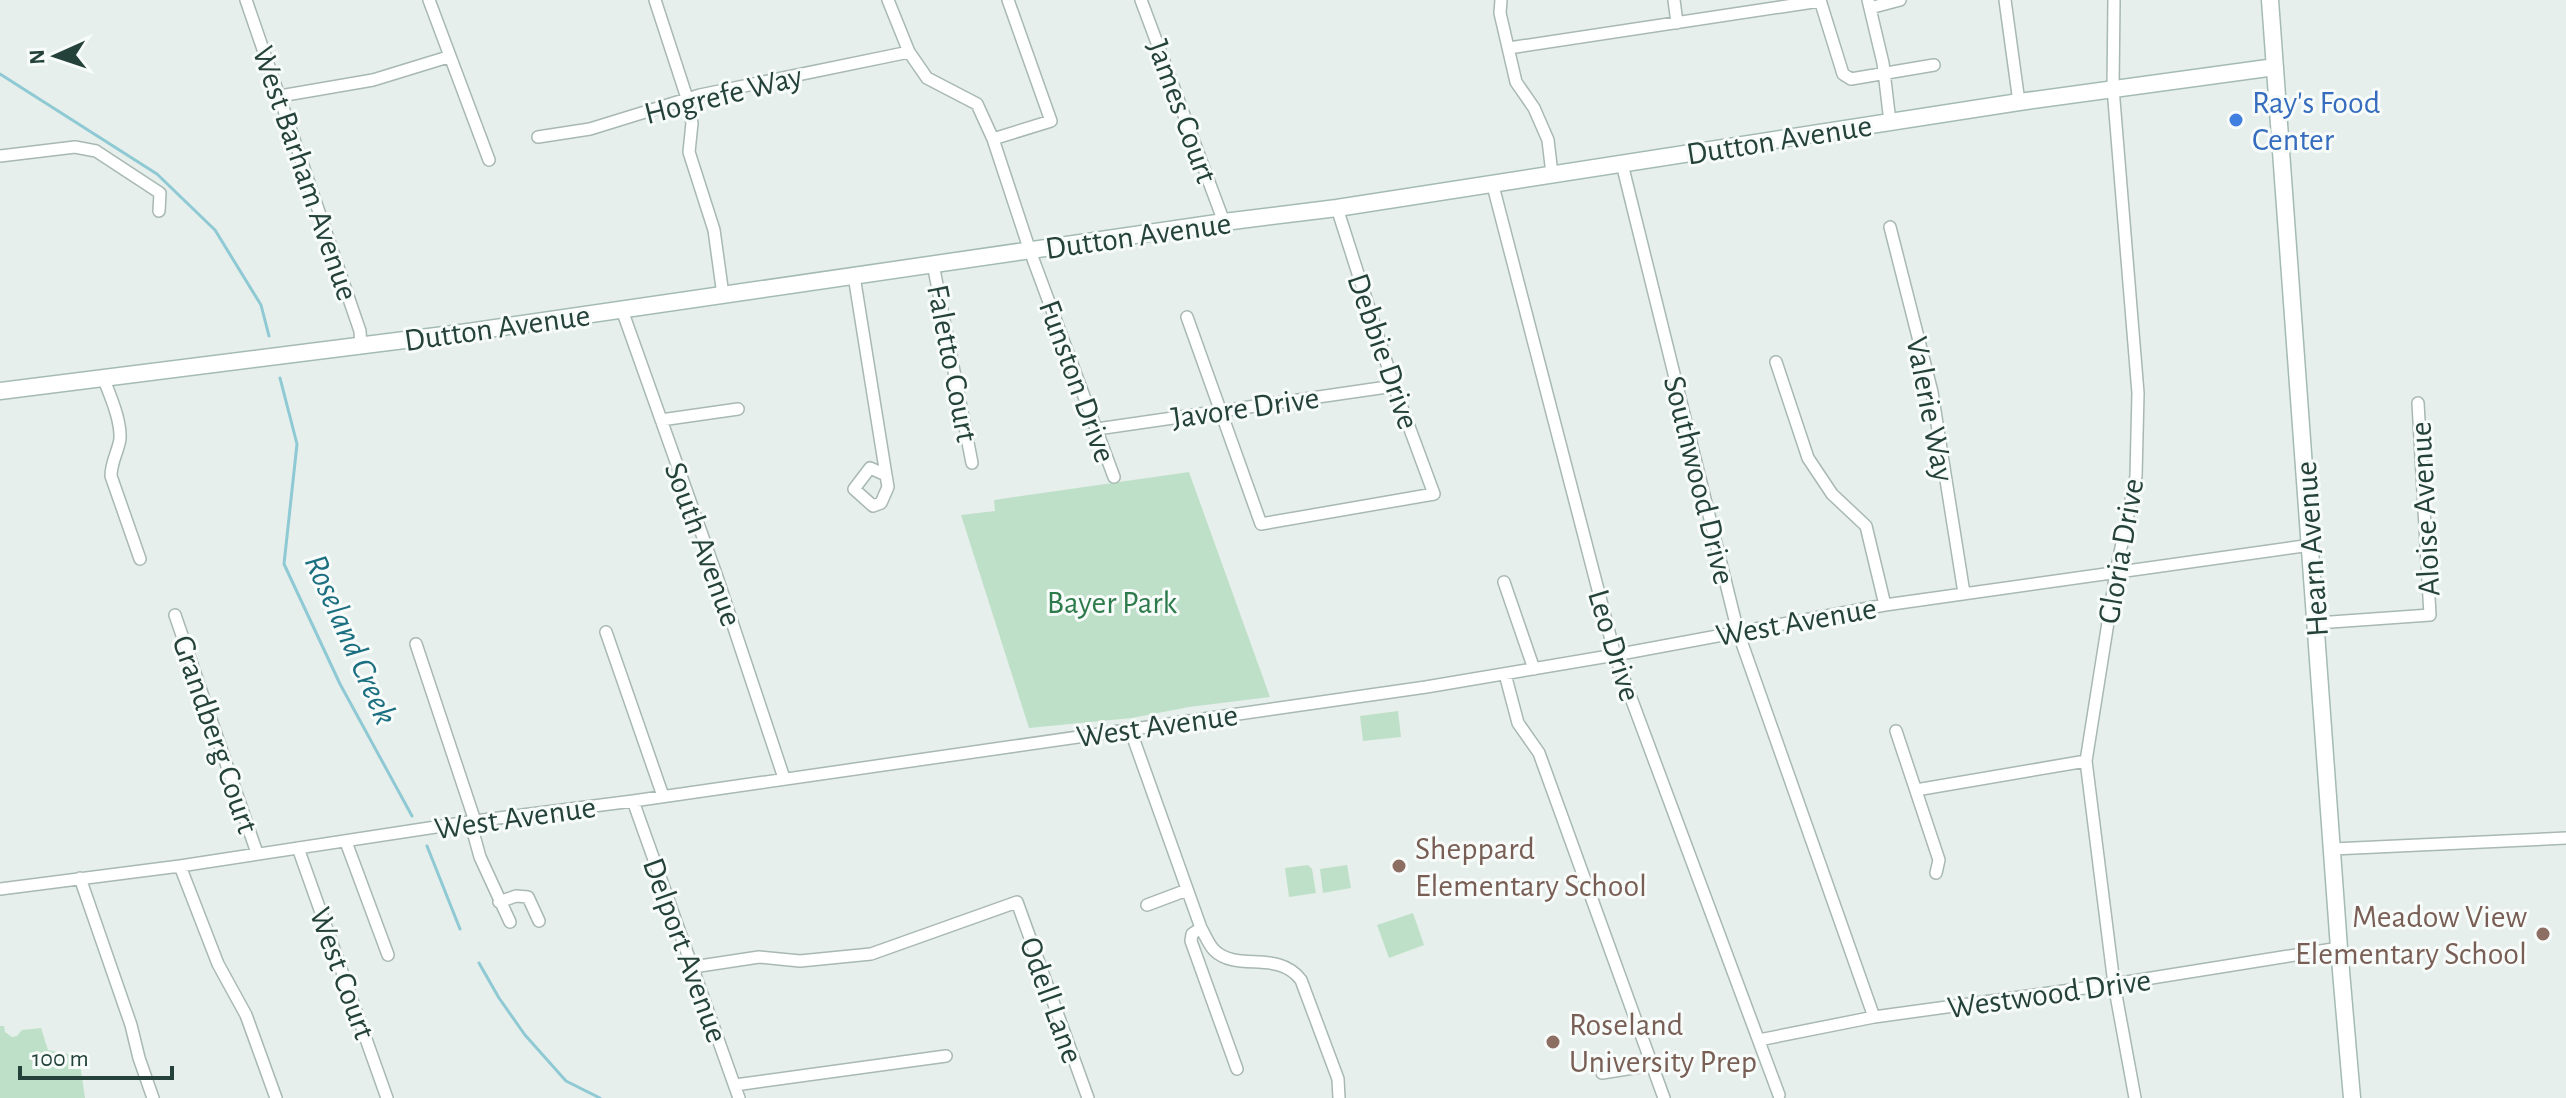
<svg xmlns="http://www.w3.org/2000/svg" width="2566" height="1098" font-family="'Alegreya Sans',sans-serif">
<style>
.green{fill:#bfe0c8}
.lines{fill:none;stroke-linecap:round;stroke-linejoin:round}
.stream{stroke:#8ec9d4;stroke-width:3}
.street-casing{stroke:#a8b8b2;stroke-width:14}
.secondary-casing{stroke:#a4bbb3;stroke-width:19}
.street{stroke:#fff;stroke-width:11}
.secondary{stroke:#fff;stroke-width:16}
.shop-dot{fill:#3f7fe0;stroke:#f7fbf9;stroke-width:3}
.education-dot{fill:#8d6e63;stroke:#f7fbf9;stroke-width:3}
.labels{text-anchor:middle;stroke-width:6;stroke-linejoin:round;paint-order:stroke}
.street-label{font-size:32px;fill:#24423a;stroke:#f7fbf9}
.shop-label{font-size:32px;fill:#366cbe;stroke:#f7fbf9;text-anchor:start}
.park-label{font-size:32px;fill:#2d7a4b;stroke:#f7fbf9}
.education-label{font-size:32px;fill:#785e54;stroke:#f7fbf9;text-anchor:start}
.water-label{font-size:34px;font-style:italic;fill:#1c6f80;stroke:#f7fbf9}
</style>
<rect width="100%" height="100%" fill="#e6efeb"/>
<path class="green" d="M1189 472 1270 697 1189 707 1132 718 1029 728 961 515 995 511 994 500Z
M1398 711 1401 737 1363 741 1360 716Z
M1308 865 1312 869 1316 893 1289 897 1285 868Z
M1347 865 1351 888 1323 893 1320 869Z
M1413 913 1424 945 1389 958 1377 925Z
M0 1026H4L5 1032 12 1037 17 1036 22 1030 41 1028 48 1050 79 1056 85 1098H0Z"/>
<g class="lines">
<path class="stream" d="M0 74 157 174 215 230 261 305 269 336
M280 378 297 444 284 564 340 684 412 816
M427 846 460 929
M479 963 499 998 525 1035 566 1081 600 1098"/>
<g class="street-casing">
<path id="street" d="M246 0 360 331 361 347
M429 0 489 160
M655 0 687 98 692 123 689 152 714 230 723 295
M888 0 909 52 927 78 977 104 993 139 1030 251 1114 477
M1141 0 1224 222
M1501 0 1500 13 1516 82 1534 108 1548 140 1552 174
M1674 0 1677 23
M1820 0 1843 74 1851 79 1934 65
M1868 0 1883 63 1890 122
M2005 0 2019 102
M2114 0 2113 88 2138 393 2136 476 2116 572 2086 761 2114 984 2135 1098
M1870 8 1900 0
M1509 48 1820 1
M280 96 373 80 448 57
M538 137 590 129 700 95 909 52
M993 139 1051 121 1008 0
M0 156 75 147 96 151 160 193 159 211
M1622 164 1738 632 1874 1017
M1492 182 1615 655 1779 1095
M1890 227 1932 392 1964 593
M933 264 972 463
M854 276 886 475 888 487 881 503 873 506 854 489 870 468 886 475
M622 310 716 574 784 778
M1187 317 1261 524 1434 494 1394 386 1337 208
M1776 362 1808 458 1832 494 1866 526 1885 605
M103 377C110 396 121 419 120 439 118 452 111 462 111 476L140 559
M661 420 738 409
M1097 429 1394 386
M1504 582 1534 669
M175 615 257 853
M2317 623 2430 615 2418 403
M606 632 663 796
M416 644 475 821
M1505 674 1518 723 1539 753 1664 1098
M1130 729 1201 928C1205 935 1209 945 1214 950 1237 973 1278 949 1301 980L1338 1079 1339 1098
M1896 731 1939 860 1936 873
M1916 790 2086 761
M633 801 739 1098
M470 821 480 857 510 922
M346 842 388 955
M298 848 387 1098
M2333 849 2566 838
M180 866 218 964 246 1015 276 1098
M80 878 131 1025 139 1058 153 1098
M0 889 180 866 475 821 633 801 1426 687 1615 655 1885 605 2311 545
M499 902 516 896 528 897 539 921
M1147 905 1187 890
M1201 928 1192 934 1191 941 1237 1069
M693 967 759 957 800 961 871 954 1017 902 1088 1098
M1759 1040 1874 1017 2114 984 2339 948
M1602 1073 1652 1065
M735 1085 946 1056"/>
</g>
<g class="secondary-casing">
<path id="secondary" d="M2270 0 2339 948 2352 1098
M0 391 468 332 1224 222 1337 208 2019 102 2275 67"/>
</g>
<use href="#street" class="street"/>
<use href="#secondary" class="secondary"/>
</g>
<circle class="shop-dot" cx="2236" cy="120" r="8"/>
<g class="education-dot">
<circle cx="1399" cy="866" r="8"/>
<circle cx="2543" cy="934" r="8"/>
<circle cx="1553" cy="1042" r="8"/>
</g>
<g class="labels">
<g class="street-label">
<text transform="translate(723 94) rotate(-14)" y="11">Hogrefe Way</text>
<text transform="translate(1183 111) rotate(70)" y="11">James Court</text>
<text transform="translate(1779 139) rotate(-9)" y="11">Dutton Avenue</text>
<text transform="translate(306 173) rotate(71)" y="11">West Barham Avenue</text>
<text transform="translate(1138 235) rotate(-8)" y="11">Dutton Avenue</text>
<text transform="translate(497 327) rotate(-8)" y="11">Dutton Avenue</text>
<text transform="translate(1384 351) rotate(71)" y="11">Debbie Drive</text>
<text transform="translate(953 363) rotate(79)" y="11">Faletto Court</text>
<text transform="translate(1078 381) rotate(70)" y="11">Funston Drive</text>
<text transform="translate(1245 407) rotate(-8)" y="11">Javore Drive</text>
<text transform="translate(1931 409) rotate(79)" y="11">Valerie Way</text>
<text transform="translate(1700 480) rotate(76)" y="11">Southwood Drive</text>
<text transform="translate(2424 509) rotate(-93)" y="11">Aloise Avenue</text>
<text transform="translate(704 544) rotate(70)" y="11">South Avenue</text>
<text transform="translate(2311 549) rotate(-94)" y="11">Hearn Avenue</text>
<text transform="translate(2120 551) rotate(-80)" y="11">Gloria Drive</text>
<text transform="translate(1796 621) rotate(-10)" y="11">West Avenue</text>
<text transform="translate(1615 645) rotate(73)" y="11">Leo Drive</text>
<text transform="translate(1157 725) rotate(-8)" y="11">West Avenue</text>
<text transform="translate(216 734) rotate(71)" y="11">Grandberg Court</text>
<text transform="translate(515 817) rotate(-8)" y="11">West Avenue</text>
<text transform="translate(686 950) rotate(70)" y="11">Delport Avenue</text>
<text transform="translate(343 973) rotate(70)" y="11">West Court</text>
<text transform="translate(2049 993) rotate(-8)" y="11">Westwood Drive</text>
<text transform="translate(1052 1000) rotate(70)" y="11">Odell Lane</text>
</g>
<g class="shop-label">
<text x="2252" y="113">Ray's Food<tspan x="2252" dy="37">Center</tspan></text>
</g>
<g class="park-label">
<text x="1112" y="613">Bayer Park</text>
</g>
<g class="education-label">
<text x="1415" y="859">Sheppard<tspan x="1415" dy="37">Elementary School</tspan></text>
<text x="2527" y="927" text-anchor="end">Meadow View<tspan x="2527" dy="37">Elementary School</tspan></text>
<text x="1569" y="1035">Roseland<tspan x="1569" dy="37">University Prep</tspan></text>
</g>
<g class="water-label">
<text transform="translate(352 639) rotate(66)" y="12">Roseland Creek</text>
</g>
</g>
<g transform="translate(56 56) rotate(267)" stroke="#f7fbf9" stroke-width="6" paint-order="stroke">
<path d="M0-6L14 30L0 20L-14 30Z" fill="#24423a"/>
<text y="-12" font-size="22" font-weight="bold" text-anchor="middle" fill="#24423a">N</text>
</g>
<path d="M20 1066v12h152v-12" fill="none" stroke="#24423a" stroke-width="4"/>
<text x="32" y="1066" font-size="24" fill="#24423a" stroke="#f7fbf9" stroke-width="6" paint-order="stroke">100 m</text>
</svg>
